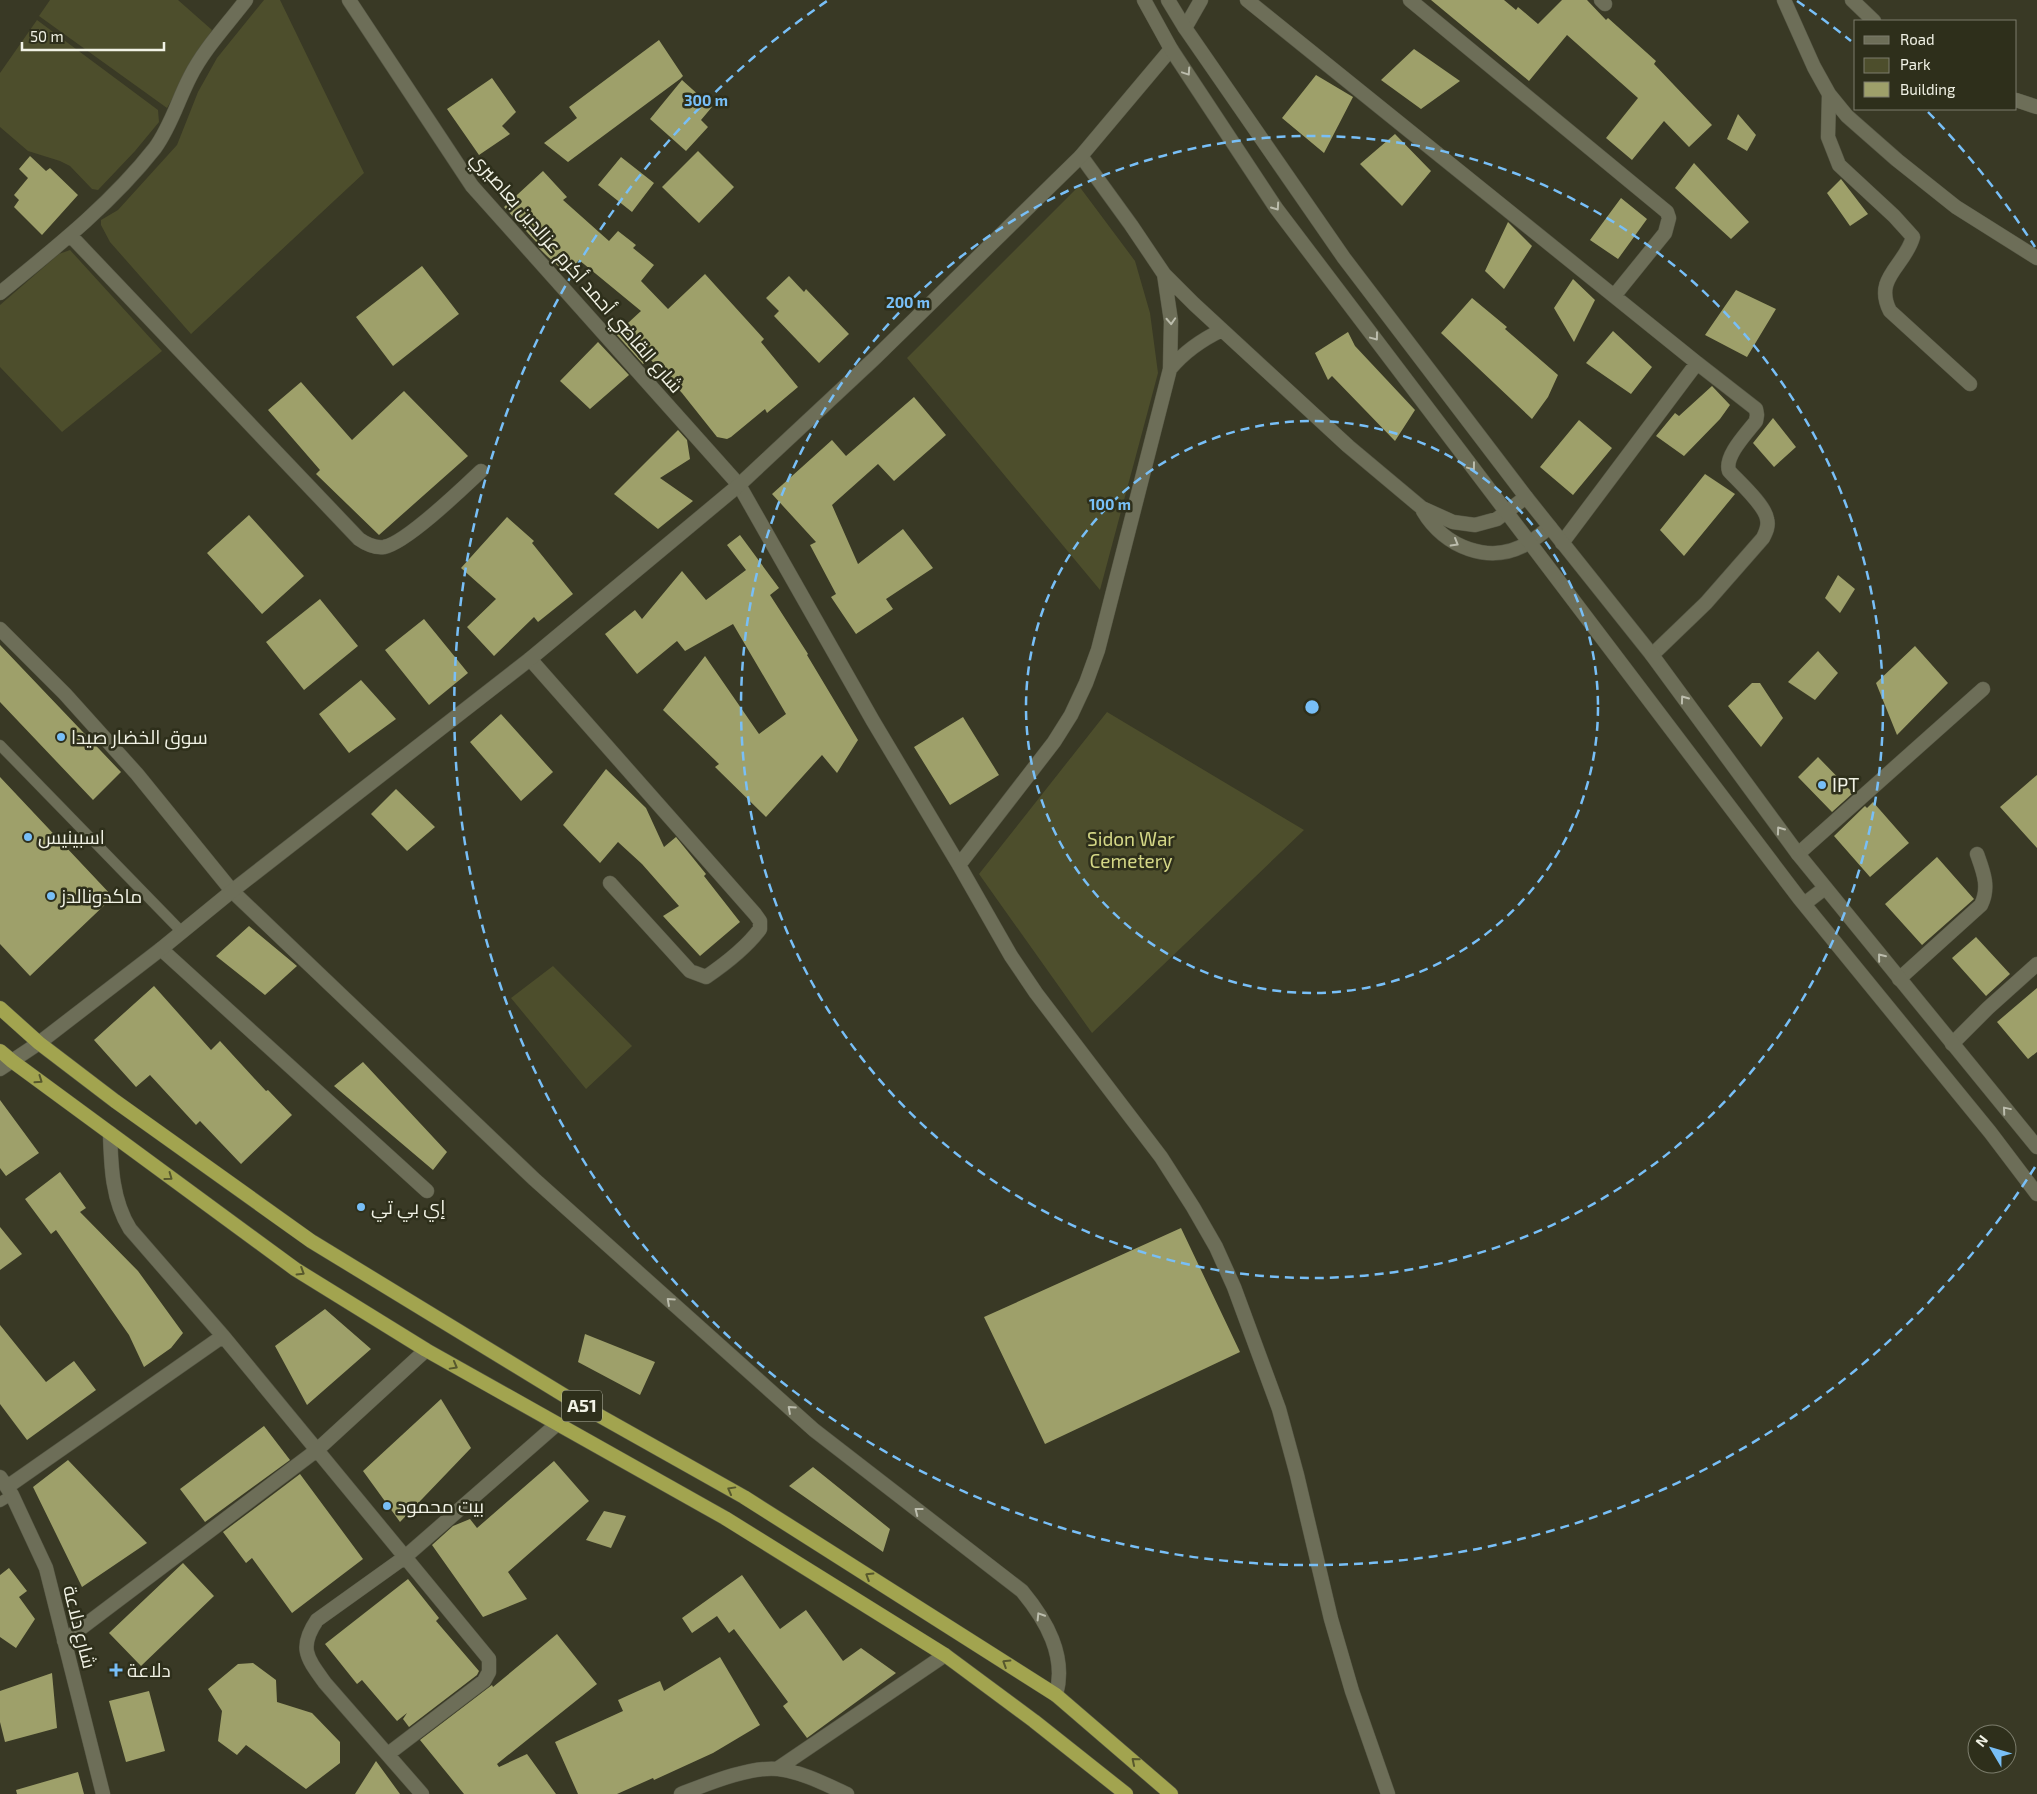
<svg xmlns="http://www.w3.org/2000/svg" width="2037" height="1794" font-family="'Exo 2',Cairo,sans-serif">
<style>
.green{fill:#4d4e2c}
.building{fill:#9ea06a}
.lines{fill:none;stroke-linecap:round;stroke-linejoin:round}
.service-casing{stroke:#565745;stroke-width:11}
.minor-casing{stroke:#565745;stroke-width:15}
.tertiary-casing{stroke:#565745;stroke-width:15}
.secondary-casing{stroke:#565745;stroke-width:15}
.trunk-casing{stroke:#565745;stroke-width:15}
.service{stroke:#6d6e58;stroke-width:10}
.minor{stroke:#6d6e58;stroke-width:14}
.tertiary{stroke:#6d6e58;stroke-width:14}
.secondary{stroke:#6d6e58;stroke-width:14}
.trunk{stroke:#a2a44f;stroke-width:14}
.oneway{stroke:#bcbdad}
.oneway2{stroke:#57582d}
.ring{fill:none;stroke:#78bff7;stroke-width:2.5;stroke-dasharray:9 6}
.poi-dot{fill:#78bff7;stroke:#2e2f1b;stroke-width:2}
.labels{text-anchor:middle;stroke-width:5;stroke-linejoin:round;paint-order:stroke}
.shield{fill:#2e2f1b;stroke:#b6b8a8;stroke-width:1}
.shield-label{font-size:18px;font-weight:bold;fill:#f1f2e5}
.street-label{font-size:19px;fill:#f1f2e5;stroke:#2e2f1b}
.poi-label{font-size:19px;fill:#f1f2e5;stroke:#2e2f1b;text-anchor:start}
.park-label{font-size:19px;fill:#d4d786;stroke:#2e2f1b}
.centre{fill:#78bff7;stroke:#2e2f1b;stroke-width:2.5}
.ring-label{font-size:15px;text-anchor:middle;font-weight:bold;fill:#78bff7;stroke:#2e2f1b;stroke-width:5;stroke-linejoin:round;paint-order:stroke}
</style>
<rect width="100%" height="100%" fill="#393925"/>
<path class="green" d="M50 0H178L212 30 167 108 39 16Z
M264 0H280L364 173 191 334 110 242 101 225V220L118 210 177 145 198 92 217 58Z
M37 20 158 110 159 122 135 151 98 190 92 189 70 166 60 161 28 151 0 127V73Z
M1079 186 1135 261 1150 313 1158 373 1100 590 907 358Z
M70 250 162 351 62 432 0 367V305L59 254Z
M1107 712 1304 830 1092 1033 979 874Z
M553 966 632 1046 586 1089 511 998Z"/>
<path class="building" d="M1431 0H1504L1516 10 1518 7 1538 24 1562 0H1587L1606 20 1608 18 1656 61 1654 64 1712 125 1689 147 1664 121 1632 160 1606 138 1638 98 1567 35 1529 81Z
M659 40 683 76 680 79 568 162 544 143 577 118 569 107Z
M1414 49 1460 81 1421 109 1381 80Z
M1316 75 1353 97 1324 153 1282 118Z
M492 78 516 112 502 126 510 134 479 155 447 109Z
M682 80 712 107 701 120 708 127 686 151 650 119Z
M1738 114 1756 135 1747 151 1727 139Z
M1395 134 1431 171 1402 206 1360 164Z
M698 151 734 187 699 223 662 187Z
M30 156 46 171 50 168 78 195 42 235 14 207 19 200 14 195 28 178 19 169Z
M621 157 654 183 632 212 598 185Z
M1694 163 1749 222 1731 239 1675 188Z
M543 171 567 197 563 200 609 241 618 231 636 245 633 248 654 265 641 281 668 309 705 274 764 339 761 342 798 387 767 413 765 409 731 437 727 439 717 437 682 393 649 358 643 364 616 334 641 311 579 260 567 274 547 256 537 246 538 244 504 207Z
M1841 179 1868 214 1850 226 1827 193Z
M1621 198 1647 219 1618 259 1590 240Z
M1508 222 1532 246 1504 289 1485 271Z
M422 266 459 314 393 366 356 317Z
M789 276 804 292 806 289 849 334 819 363 774 316 779 311 766 298Z
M1573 279 1595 300 1574 342 1554 308Z
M1736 290 1776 309 1747 357 1705 335Z
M1472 298 1507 327 1505 329 1558 375 1548 397 1532 419 1441 333Z
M1613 331 1652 367 1631 394 1586 363Z
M1348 332 1355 346 1415 410 1395 441 1332 376 1328 380 1315 353Z
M598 342 629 375 590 409 560 381Z
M301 382 352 440 404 391 468 456 379 535 316 474 320 470 268 410Z
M1712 386 1730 405 1720 419 1684 456 1656 436 1675 413 1679 416Z
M914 397 946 435 894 481 878 464 832 505 858 564 903 529 933 568 886 599 893 609 856 634 831 597 836 594 810 545 816 542 772 494 832 440 846 456Z
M1773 418 1796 447 1774 467 1753 443Z
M1579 420 1612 448 1573 495 1540 467Z
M678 430 687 440 690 459 660 478 693 501 658 529 614 494Z
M1705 474 1735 494 1684 556 1660 530Z
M249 515 304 576 262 614 207 553Z
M507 517 534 541 532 543 573 594 538 622 534 617 494 656 467 627 496 599 461 568Z
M740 535 779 588 770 595 808 654 807 655 858 740 837 773 822 755 766 817 715 767 719 764 663 710 705 656 759 734 786 714 733 624 685 651 677 641 637 674 605 634 635 610 642 619 682 571 706 600 746 570 727 545Z
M1838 575 1855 589 1840 613 1825 598Z
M320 599 358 646 304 690 266 642Z
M424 619 468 673 429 705 385 650Z
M0 645 121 772 93 800 0 702Z
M1915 646 1948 683 1897 735 1876 683Z
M1818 651 1838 673 1815 700 1788 682Z
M361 680 396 719 349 753 319 714Z
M1752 683H1760L1783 718 1761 747 1728 706Z
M501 714 553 772 521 801 470 742Z
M963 717 999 775 950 805 914 747Z
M1818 757 1853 793 1832 812 1798 777Z
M606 769 646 808 664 847 676 837 706 874 704 876 740 922 700 956 663 916 679 906 642 864 618 842 600 863 563 825Z
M2037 775V848L2000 807Z
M0 777 113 897 30 976 0 944Z
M396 789 435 827 407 851 371 814Z
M1873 802 1909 843 1870 877 1834 836 1865 806 1867 808Z
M1937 857 1974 899 1922 945 1885 904Z
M249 926 297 966 265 995 216 956Z
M1976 937 2010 974 1986 996 1952 958Z
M154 986 211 1050 220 1041 266 1091 268 1090 292 1115 241 1164 200 1121 196 1125 150 1075 136 1087 94 1040Z
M2037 988V1052L2028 1059 1997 1022Z
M363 1062 447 1152 433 1170 334 1086Z
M0 1100 39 1153 6 1176 0 1168Z
M60 1172 86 1208 80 1212 138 1271 183 1333 171 1348 144 1367 129 1335 56 1230 51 1234 25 1199Z
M0 1227 22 1254 0 1270Z
M1181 1228 1240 1352 1045 1444 984 1317Z
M325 1309 371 1349 307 1405 275 1346Z
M0 1325 46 1382 74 1361 96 1390 27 1440 0 1404Z
M585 1334 655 1362 640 1395 578 1362Z
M441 1399 471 1448 400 1522 363 1471Z
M264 1426 290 1460 205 1522 180 1489Z
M68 1460 147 1543 82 1587 33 1487Z
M554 1461 589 1501 508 1572 527 1599 483 1617 432 1545 453 1526 470 1519 477 1528Z
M813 1467 890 1529 883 1552 789 1486Z
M300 1474 363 1559 292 1613 252 1558 246 1563 223 1532Z
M604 1511 626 1516 611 1548 586 1540Z
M183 1563 214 1596 141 1666 109 1633Z
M9 1568 27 1591 19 1597 35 1619 16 1648 0 1637V1575Z
M742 1575 780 1629 806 1610 843 1661 861 1648 896 1673 807 1738 783 1706 788 1702 734 1629 729 1633 717 1616 692 1633 682 1618Z
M408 1579 439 1618 436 1621 479 1671 477 1675 409 1727 403 1719 407 1713 397 1721 362 1680 357 1684 325 1644Z
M557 1634 597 1684 497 1764 499 1767 527 1754 556 1794H464L420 1740 492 1685 493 1687Z
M720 1657 760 1725 713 1753 654 1780 653 1778 617 1794H578L555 1742 623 1711 618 1700 660 1681 664 1691Z
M253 1663 276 1680 277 1702 312 1713 340 1742V1763L306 1789 246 1745 237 1755 218 1741 222 1711 208 1689 238 1664Z
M52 1673 57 1728 5 1742 0 1722V1691Z
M149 1691 165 1751 126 1762 109 1701Z
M376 1761 400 1794H355Z
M78 1772 84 1794H17L16 1790Z"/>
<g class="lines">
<g class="service-casing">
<path id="service" d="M0 745 181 931
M0 1502 12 1495"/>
</g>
<g class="minor-casing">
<path id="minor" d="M349 0 472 186 739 485 873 721 959 865 1011 956 1036 993 1161 1157 1193 1207 1216 1247 1234 1287 1279 1409 1297 1475 1331 1619 1352 1691 1388 1794
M1247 0 1697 363 1562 543
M1410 0 1667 212 1669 218 1665 233 1614 296
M1601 0 1605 4
M1784 0 1814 67 1829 94 1847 116 1897 160 1956 207 2037 258
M1852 0 1874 21
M1829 94 1828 137 1839 165 1894 216 1913 237C1905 266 1873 278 1890 311L1970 384
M2016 100 2037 107
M1081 156 1131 225 1164 274 1194 304 1348 446 1422 508 1453 522 1475 525 1497 519 1526 497
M70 235 359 539C366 544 375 548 384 547 406 543 463 488 481 471
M0 293C54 249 111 204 155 148 171 126 178 100 190 77 204 49 227 25 246 0
M1170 369C1185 351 1201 340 1222 330
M1423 511C1444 547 1490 566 1528 543 1536 539 1543 532 1550 527
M0 629 65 694 137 774 232 891 534 1179 814 1430 1022 1591C1046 1620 1067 1656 1056 1695
M1652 655 1706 603 1763 538C1766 532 1769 526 1767 519 1765 505 1739 482 1729 471 1724 456 1747 433 1756 421L1757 415 1756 409 1697 363
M530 659 755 914 760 921V929C746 948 725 964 706 977L690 971 610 883
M1798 854 1983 689
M959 865 1054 742 1071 715 1086 683 1098 650 1170 369 1171 321 1164 274
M161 949 427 1191
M1899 979 1981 905C1990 887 1983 871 1977 854
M1952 1044 1988 1008 2037 964
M110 1133C111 1166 112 1200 130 1229L223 1336 489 1659V1672L484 1681 388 1754
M0 1477 12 1495 46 1568 103 1794
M7 1487 223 1336
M64 1641 317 1450 426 1350
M777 1769 945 1655
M422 1794 325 1683C307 1658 298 1648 317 1620L405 1557 557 1424
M681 1794C707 1784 750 1766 778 1769 802 1772 825 1784 847 1794"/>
</g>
<g class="tertiary-casing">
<path id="tertiary" d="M1185 28 1201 0
M0 1069 39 1043 161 949 232 891 530 659 739 485 875 358 1081 156 1171 49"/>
</g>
<g class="secondary-casing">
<path id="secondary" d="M1144 0 1171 49 1276 208 1799 898 1990 1132 2037 1194
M1168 0 1185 28 1344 258 1526 497 1652 655 1798 854 2037 1147
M1804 904 1825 888"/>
</g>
<g class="trunk-casing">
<path id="trunk" d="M0 1008 39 1043 115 1101 311 1241 575 1402 744 1497 1056 1695 1171 1794
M0 1051 12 1061 295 1269 426 1350 725 1518 945 1655 1034 1721 1126 1794"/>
</g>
<use href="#service" class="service"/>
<use href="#minor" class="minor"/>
<use href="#tertiary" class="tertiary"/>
<use href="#secondary" class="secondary"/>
<use href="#trunk" class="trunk"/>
</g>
<defs><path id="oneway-chevron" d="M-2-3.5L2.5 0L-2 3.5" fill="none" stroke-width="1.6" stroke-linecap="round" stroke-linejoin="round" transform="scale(1.25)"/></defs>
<g class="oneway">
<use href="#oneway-chevron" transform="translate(1187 72) rotate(56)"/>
<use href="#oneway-chevron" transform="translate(1276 207) rotate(55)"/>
<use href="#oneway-chevron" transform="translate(1171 321) rotate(87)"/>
<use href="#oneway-chevron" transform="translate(1375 337) rotate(53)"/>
<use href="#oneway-chevron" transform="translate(1472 467) rotate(53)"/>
<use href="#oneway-chevron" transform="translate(1455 543) rotate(30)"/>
<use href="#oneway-chevron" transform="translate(1684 699) rotate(-126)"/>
<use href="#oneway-chevron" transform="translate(1780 830) rotate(-126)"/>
<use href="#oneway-chevron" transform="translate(1881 957) rotate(-129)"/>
<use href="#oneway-chevron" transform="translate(2006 1110) rotate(-130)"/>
<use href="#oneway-chevron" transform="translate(670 1301) rotate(-138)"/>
<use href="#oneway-chevron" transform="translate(791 1409) rotate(-138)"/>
<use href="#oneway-chevron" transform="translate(918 1511) rotate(-142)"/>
<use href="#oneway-chevron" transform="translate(1040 1616) rotate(-122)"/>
</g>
<g class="oneway2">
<use href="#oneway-chevron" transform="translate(39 1080) rotate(35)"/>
<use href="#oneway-chevron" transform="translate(169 1177) rotate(36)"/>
<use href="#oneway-chevron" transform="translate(301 1272) rotate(32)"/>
<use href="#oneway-chevron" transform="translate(454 1366) rotate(29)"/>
<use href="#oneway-chevron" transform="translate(731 1490) rotate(-151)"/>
<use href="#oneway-chevron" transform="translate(869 1576) rotate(-148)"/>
<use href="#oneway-chevron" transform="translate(1006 1663) rotate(-148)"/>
<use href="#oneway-chevron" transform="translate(1135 1761) rotate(-140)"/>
</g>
<g class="ring">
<circle cx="1312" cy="707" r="286"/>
<circle cx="1312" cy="707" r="571"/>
<path d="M2035 1167A857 857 0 1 1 827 1M1797 1A857 857 0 0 1 1851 41M1928 112A857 857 0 0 1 2035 247"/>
</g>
<g class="poi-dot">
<circle cx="61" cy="737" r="5"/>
<circle cx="1822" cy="785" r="5"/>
<circle cx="28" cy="837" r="5"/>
<circle cx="51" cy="896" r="5"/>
<circle cx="361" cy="1207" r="5"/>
<circle cx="387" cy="1506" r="5"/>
<path d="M113.5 1662.5h5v5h5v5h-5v5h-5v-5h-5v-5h5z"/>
</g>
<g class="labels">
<rect class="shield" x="562" y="1390.5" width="40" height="31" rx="4"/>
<g class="shield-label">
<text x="582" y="1412">A51</text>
</g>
<g class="street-label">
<text transform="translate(577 272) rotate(49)" y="7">شارع القاضي أحمد أكرم عزالدين بعاصيري</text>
<text transform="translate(80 1627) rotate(76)" y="7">شارع دلاعة</text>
</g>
<g class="poi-label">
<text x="71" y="744">سوق الخضار صيدا</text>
<text x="1832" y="792">IPT</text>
<text x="38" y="844">اسبينيس</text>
<text x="61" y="903">ماكدونالدز</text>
<text x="371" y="1214">إي بي تي</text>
<text x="397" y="1513">بيت محمود</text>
<text x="127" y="1677">دلاعة</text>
</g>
<g class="park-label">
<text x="1131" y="846">Sidon War<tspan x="1131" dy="22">Cemetery</tspan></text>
</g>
</g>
<circle cx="1312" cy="707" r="8" class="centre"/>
<g class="ring-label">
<text x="706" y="106">300 m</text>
<text x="908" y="308">200 m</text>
<text x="1110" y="510">100 m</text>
</g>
<rect x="1854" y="20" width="162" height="90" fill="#2e2f1b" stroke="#7c7d6c"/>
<rect x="1864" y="36" width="25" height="8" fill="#6d6e58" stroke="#7c7d6c"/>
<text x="1900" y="45" font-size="15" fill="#f1f2e5">Road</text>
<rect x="1864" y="58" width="25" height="15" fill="#4d4e2c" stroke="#7c7d6c"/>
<text x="1900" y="70" font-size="15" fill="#f1f2e5">Park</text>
<rect x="1864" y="82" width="25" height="15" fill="#9ea06a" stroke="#7c7d6c"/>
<text x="1900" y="95" font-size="15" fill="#f1f2e5">Building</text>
<g transform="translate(1992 1749) rotate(308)"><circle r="24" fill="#2e2f1b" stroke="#7c7d6c"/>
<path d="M0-4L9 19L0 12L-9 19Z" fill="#78bff7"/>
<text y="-8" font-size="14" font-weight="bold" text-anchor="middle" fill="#f1f2e5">N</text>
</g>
<path d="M22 42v8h142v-8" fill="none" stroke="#f1f2e5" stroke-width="2.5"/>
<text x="30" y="42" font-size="15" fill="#f1f2e5" stroke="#2e2f1b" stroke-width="4" paint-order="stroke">50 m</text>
</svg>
